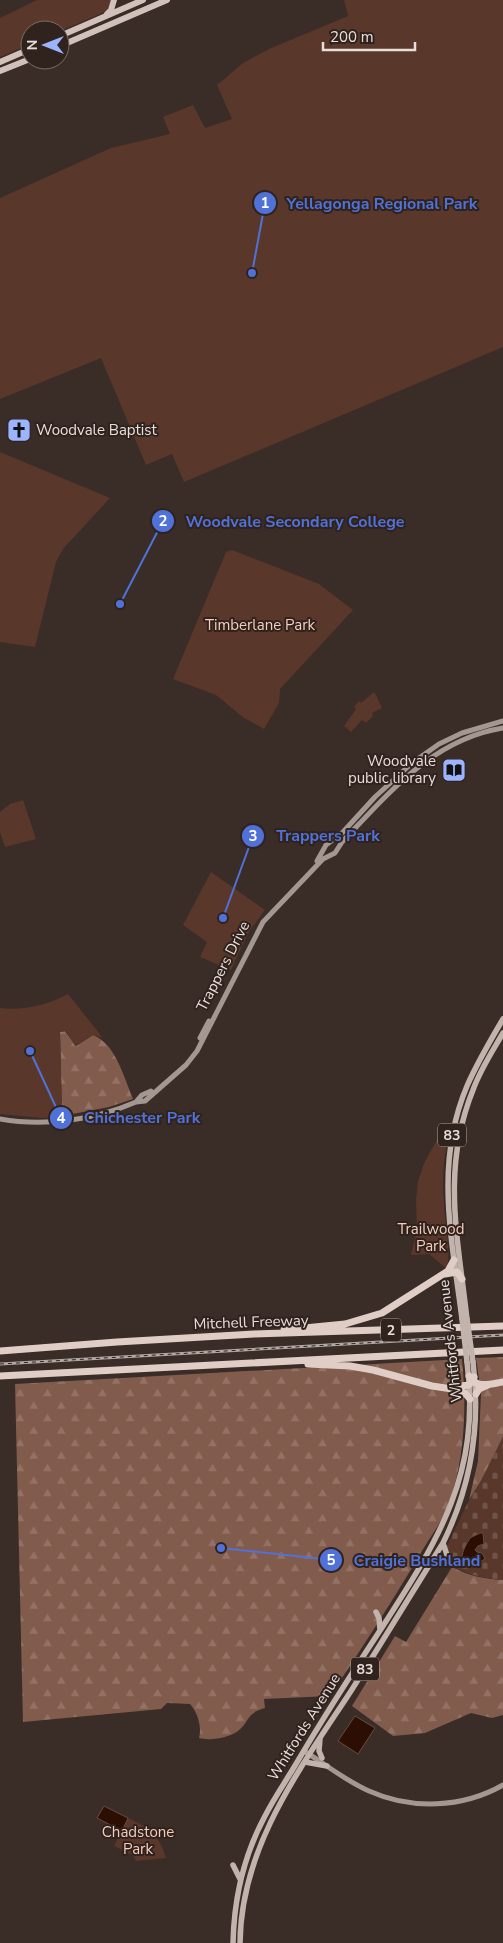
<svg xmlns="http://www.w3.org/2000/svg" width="503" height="1943" font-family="'Nunito Sans',sans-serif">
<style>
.forest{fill:url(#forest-firs)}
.cemetery{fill:url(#cemetery-stones)}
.park{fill:#59382b}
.water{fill:#2d0e03;stroke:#654c44}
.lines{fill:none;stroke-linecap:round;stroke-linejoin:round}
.secondary{stroke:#a39792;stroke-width:5}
.primary{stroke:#c3b3ad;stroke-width:5.5}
.trunk{stroke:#d2c0ba;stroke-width:6}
.motorway{stroke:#e0cdc6;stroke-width:7}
.rail-casing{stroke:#b3a8a4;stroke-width:3}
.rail{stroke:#30221d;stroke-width:1;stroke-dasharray:4;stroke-linecap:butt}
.primary-bridge{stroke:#c3b3ad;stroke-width:5.5}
.labels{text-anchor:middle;stroke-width:4;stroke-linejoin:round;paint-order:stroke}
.shield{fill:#30221d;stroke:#b0a6a1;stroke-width:1}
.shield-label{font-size:14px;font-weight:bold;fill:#e7deda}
.poi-label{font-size:15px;fill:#e7deda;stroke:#30221d;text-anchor:start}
.park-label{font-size:15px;fill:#f6cdbd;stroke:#30221d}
.street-label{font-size:15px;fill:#e7deda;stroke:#30221d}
.leader{fill:none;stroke:#5072d8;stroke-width:2}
.callout-dot{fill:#5072d8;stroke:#30221d;stroke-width:2}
.mark-label{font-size:15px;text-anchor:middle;font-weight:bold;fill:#fff}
.callout-label{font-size:16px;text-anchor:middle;font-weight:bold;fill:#5072d8;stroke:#30221d;stroke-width:4;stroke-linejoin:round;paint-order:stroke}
</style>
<defs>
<pattern id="forest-firs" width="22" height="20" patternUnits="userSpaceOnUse" patternTransform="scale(1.25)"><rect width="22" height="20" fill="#815b4c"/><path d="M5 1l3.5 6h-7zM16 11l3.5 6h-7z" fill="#937265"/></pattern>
<pattern id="cemetery-stones" width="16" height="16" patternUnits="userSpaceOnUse" patternTransform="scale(1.25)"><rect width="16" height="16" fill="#59382b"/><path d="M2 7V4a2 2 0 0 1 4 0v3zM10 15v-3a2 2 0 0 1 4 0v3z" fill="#715449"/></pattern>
</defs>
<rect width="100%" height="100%" fill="#3a2c26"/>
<path class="forest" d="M65 1031 76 1046 93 1035C116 1044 124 1078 133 1099L109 1107 62 1116 60 1032Z
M503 1357V1437L481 1481 469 1500 478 1461 481 1393 476 1358Z
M462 1359C467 1406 465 1461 448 1506 441 1524 427 1541 418 1558 390 1605 360 1651 330 1696L264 1699 265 1708C246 1713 250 1721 238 1731 229 1738 210 1741 199 1738 202 1727 198 1713 190 1704L167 1703 161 1709 23 1722 15 1384Z
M452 1567C469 1576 484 1579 503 1580V1715L492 1718 471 1713 425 1733 393 1736 352 1706 395 1636 406 1642Z"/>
<path class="cemetery" d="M503 1437V1580C477 1578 462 1572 440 1561L469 1500 481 1481Z"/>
<path class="park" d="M37 0H111L114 8 60 31 30 30V44L0 57V18Z
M344 0H503V347L184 482 172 454 146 465 101 358 0 399V198L111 148 170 134 163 117 193 105 205 128 232 119 217 85 243 63 269 49 348 16Z
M0 452 110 498 63 549 56 562 35 647 0 642Z
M232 550 319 584 353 610 280 689 279 703 264 729 244 718 216 695 173 679 226 552Z
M373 693H375L382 708 372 713 373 716 366 723 362 720 351 732 344 726 356 709 354 707 359 701 361 703Z
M23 800 36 839 5 847 0 832V812L10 804Z
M211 872 265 910 248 933 231 970 200 957 207 942 183 925Z
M68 994 103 1038 93 1035 75 1046 66 1031 60 1032 62 1116 44 1118 0 1114V1008C22 1011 48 1005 68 994Z
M441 1133 449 1135C443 1158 442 1180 444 1204 445 1227 451 1246 447 1269L429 1254 411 1255 417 1230 416 1200 418 1181 425 1161Z
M128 1818C149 1828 159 1834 166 1858L136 1861 133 1855 114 1846Z"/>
<path class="water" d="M480 1533H483L484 1544 478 1546 475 1550 477 1552 482 1553 485 1559 476 1564H467L462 1558C462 1551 467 1543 470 1538Z
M355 1716 375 1728 358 1754 338 1741Z
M104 1806 128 1818 122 1831 97 1818Z"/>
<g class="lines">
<path class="secondary" d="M317 861 326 845 343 832 375 797 412 763 439 744 462 733 503 721
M200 1038 209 1021
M136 1102 142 1095 151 1091
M0 1119C44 1127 95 1120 136 1102L145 1101 186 1065 197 1051 263 922 323 859 335 853 342 842C388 794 433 739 503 728
M304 1751C325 1764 346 1781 369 1791 411 1810 463 1808 503 1785"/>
<path class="primary" d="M462 1319C452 1239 434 1164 467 1086 477 1063 490 1041 503 1019
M467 1319C458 1238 441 1169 473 1090 480 1070 492 1052 503 1033
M443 1543 448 1558
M376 1612 379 1618 380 1630
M320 1739 319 1751 322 1758
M305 1762 327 1766
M233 1865 240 1879
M233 1943C234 1899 244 1855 265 1816 274 1798 286 1781 296 1764 323 1718 352 1673 381 1629 439 1539 481 1474 467 1362
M240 1943C241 1846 300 1769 351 1691 382 1642 412 1593 443 1543 471 1486 481 1426 473 1362"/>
<path class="trunk" d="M107 14 111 10 114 0
M60 36 143 0
M60 46 167 0
M0 62 30 49
M0 71 30 59"/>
<path class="motorway" d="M445 1274 457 1272 462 1279
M284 1330 345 1324 382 1313 448 1271 454 1260
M0 1351 117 1342 254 1334 503 1326
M308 1364 350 1366 373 1370 432 1386 459 1390 464 1392 470 1399
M0 1376 503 1350
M469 1376C476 1389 490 1384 503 1382
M454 1387 469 1385 474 1377
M476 1394 479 1389 488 1385"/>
<g class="rail-casing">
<path id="rail" d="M0 1364 503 1335"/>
</g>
<use href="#rail" class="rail"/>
<path class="primary-bridge" d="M462 1319 467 1362
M467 1319 473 1362"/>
</g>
<defs>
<g id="church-square" transform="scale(1.25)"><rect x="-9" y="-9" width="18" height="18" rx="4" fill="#9cb4fd" stroke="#30221d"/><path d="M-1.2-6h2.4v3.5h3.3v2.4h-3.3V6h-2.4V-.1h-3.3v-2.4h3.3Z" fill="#111"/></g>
<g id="library-square" transform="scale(1.25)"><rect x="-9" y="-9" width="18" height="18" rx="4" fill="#9cb4fd" stroke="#30221d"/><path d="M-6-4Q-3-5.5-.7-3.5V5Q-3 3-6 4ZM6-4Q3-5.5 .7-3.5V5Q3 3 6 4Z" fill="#111"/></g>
</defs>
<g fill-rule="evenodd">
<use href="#church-square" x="19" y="430"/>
<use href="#library-square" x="454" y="770"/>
</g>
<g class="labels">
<g class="shield">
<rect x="438" y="1123.5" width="28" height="23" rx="4"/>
<rect x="381" y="1318.5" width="20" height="23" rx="4"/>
<rect x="351" y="1657.5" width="28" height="23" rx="4"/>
</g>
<g class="shield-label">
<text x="452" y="1140">83</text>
<text x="391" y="1335">2</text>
<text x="365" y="1674">83</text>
</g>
<g class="poi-label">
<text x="36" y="435">Woodvale Baptist</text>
<text x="436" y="766" text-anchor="end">Woodvale<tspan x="436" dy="17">public library</tspan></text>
</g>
<g class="park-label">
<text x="260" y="630">Timberlane Park</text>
<text x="431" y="1234">Trailwood<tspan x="431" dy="17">Park</tspan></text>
<text x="138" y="1837">Chadstone<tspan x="138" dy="17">Park</tspan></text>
</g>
<g class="street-label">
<text transform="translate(223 966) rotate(-63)" y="5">Trappers Drive</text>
<text transform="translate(251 1322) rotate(-2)" y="5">Mitchell Freeway</text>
<text transform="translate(450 1341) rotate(-96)" y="5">Whitfords Avenue</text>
<text transform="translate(304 1727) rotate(-58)" y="5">Whitfords Avenue</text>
</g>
</g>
<path class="leader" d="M252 273L265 203M120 604L163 521M223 918L253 836M30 1051L61 1118M221 1548L331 1560"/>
<g class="callout-dot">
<circle cx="252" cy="273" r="5"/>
<circle cx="120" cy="604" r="5"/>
<circle cx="223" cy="918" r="5"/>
<circle cx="30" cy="1051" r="5"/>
<circle cx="221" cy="1548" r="5"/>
<circle cx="265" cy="203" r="12"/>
<circle cx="163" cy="521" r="12"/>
<circle cx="253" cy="836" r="12"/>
<circle cx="61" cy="1118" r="12"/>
<circle cx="331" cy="1560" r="12"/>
</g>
<g class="mark-label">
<text x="265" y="208">1</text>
<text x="163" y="526">2</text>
<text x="253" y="841">3</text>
<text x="61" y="1123">4</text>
<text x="331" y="1565">5</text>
</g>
<g class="callout-label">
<text x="382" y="209">Yellagonga Regional Park</text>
<text x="295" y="527">Woodvale Secondary College</text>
<text x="328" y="841">Trappers Park</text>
<text x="142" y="1123">Chichester Park</text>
<text x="417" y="1566">Craigie Bushland</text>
</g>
<g transform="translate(45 45) rotate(270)"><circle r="24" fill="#30221d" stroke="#796d69"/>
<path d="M0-4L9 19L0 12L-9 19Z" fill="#9cb4fd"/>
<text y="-8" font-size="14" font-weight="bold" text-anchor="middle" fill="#e7deda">N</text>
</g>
<path d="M323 42v8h92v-8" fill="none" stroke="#e7deda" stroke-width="2.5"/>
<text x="330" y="42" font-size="15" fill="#e7deda" stroke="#30221d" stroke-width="4" paint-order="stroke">200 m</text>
</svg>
